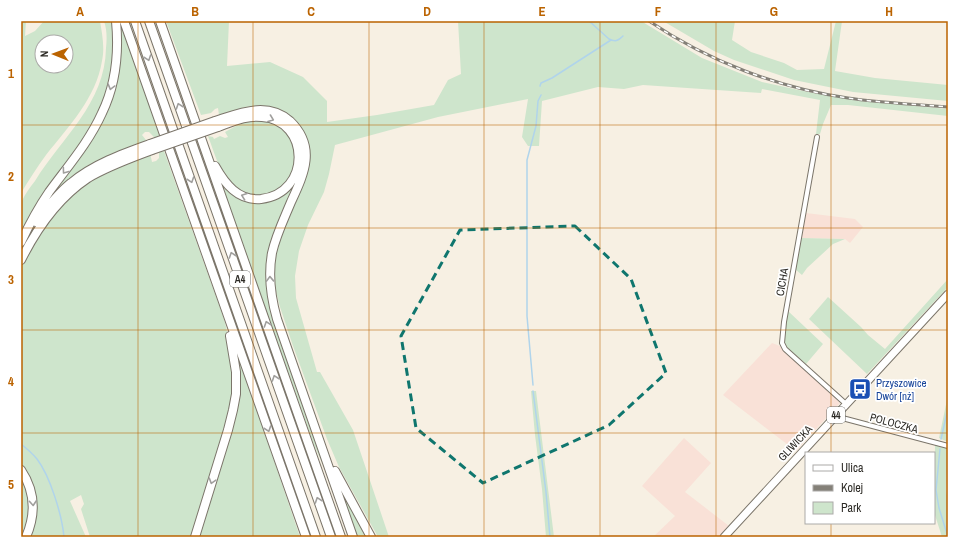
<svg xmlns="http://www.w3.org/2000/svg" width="969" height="558" font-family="'Archivo Narrow',sans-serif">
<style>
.industrial{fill:#f9e1d7}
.green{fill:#cee5cc;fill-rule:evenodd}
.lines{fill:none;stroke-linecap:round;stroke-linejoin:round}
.stream{stroke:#b0d4eb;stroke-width:1.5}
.street-casing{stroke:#7b756a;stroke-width:6}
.primary-casing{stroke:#7b756a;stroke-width:9}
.highway-casing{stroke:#7b756a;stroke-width:10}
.street{stroke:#fff;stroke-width:4}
.primary{stroke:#fff;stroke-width:7}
.highway{stroke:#fff;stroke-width:8}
.rail-casing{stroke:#848078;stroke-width:3}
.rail{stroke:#fff;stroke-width:1.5;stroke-dasharray:4.5;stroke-linecap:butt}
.highway-bridge-casing{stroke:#7b756a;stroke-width:10;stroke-linecap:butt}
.highway-bridge{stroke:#fff;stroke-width:8}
.oneway{stroke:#a09f9d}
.marked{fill:none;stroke:#0f766e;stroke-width:3;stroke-dasharray:8 5;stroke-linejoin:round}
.grid{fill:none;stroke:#bb6300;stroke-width:1;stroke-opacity:0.55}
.labels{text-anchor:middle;stroke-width:3.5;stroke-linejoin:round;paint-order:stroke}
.shield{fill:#fff;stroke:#6b6a66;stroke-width:1}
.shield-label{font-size:10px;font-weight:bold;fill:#2c2a25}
.street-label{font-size:11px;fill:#2c2a25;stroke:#fff}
.transit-label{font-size:11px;fill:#164399;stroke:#fff;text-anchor:start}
.neatline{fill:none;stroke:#bb6300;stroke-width:1.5}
.grid-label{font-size:13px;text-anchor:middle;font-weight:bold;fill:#bb6300}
</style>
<rect width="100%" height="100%" fill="#f7f0e3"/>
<path class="industrial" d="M806 213 855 219 863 227 850 243 845 239 801 238Z
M772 343 780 346 840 403 796 451 723 395Z
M684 438 711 463 685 492 729 526 718 537H653L675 516 642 486Z"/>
<path class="green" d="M22 21H26L25 36 35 31 44 21H100C102 34 105 47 102 61 96 98 69 126 46 155 37 167 29 180 21 193ZM42 42H66V66H42Z
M104 21H112C117 60 109 100 88 133 67 167 40 196 21 232 21 224 19 208 22 201 25 194 30 187 35 181 62 137 105 104 106 48 107 39 107 30 104 21Z
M120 21 160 136 155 138 149 132H145L142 135 146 140 142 143 47 201 108 106Z
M166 21H229L227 66 270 62 303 77 327 101V122L377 115 434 105 448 80 461 74 458 21H641L702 58 762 82 808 92 860 101 948 109V116L848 105H831L823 124 820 134H816L820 100 762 89 761 93 643 85 624 89 598 87 542 101 539 146H528L522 137 528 99 438 117 335 145 329 174 324 192 308 225 299 251 295 276 296 298 317 372H320L353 430 389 537H378L339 467 327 439 293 346 280 307 275 288 274 267 278 241 305 178 310 158 307 140 276 109 261 105 245 107 219 115 218 108 215 109 211 113 201 115Z
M663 21H735L732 40 751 52 784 63 797 70 824 69 836 21H842L835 71 875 78 948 85V101L853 92 794 80 734 60 714 51Z
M250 120C259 120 269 121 277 125 282 127 285 132 288 135 300 152 296 178 278 190 275 192 270 193 266 194 254 197 242 194 232 186 222 179 213 149 208 136L213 137 214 139 220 136 225 138 228 137 225 132 236 126 237 123Z
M164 151 224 319C233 352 234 378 230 412L191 537H90L81 509 84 504 81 495 70 501 86 537H28L35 515 21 467V267L43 227 53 214 72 195 88 182 110 169 150 153 152 162 156 161 159 158V152Z
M296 181 273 237 270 299 328 476 314 445 223 188C229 190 234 197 241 199 263 206 282 199 296 181Z
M801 238 845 239 833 244 807 268 802 275 795 269Z
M948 279V287L867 374 809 319 828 297 861 327 868 335 885 349Z
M788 311 823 344 806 364 784 345 783 336Z
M241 364 300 537H198L233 426 239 400 240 365Z
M531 391H536L554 537H546L542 489 535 435Z
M948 395V442L939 438Z
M935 445 948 448 946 490 948 501V537H942L934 512Z
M21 477C33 502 32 512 22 537Z
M338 482 368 537H356Z"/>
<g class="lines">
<path class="stream" d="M589 21 609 39C615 42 618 41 623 36
M540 86 541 83 552 78 611 40
M533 385 527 316V160L536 126 538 101 541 95
M533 391 546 492 550 537
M941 439 948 408
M21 444C26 448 32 453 37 459 50 476 62 515 64 537
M940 449 936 490 939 508 948 537"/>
<g class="street-casing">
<path id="street" d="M817 137 784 322 782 343 785 349 846 404
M836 415 846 419 948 446"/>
</g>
<g class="primary-casing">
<path id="primary" d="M724 537 948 294"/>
</g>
<g class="highway-casing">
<path id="highway" d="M124 21 306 537
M135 21 316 537
M149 21 331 537
M160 21 341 537
M215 121C240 113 267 101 290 121 317 147 304 174 291 202 284 219 276 235 272 253 268 275 271 298 277 319L353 537
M215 166C225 184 238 201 261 199 312 193 310 120 262 117 247 115 232 122 218 127
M36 222C47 208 57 194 71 183 94 164 122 154 150 144
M21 242C29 225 38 208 49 192 68 166 89 142 102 113 116 84 119 52 116 21
M21 260C37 228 58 198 88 178 108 166 131 158 152 150
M21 470C35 491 36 514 26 537
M335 471 371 537
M195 537 228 430 233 410 236 394V372L230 336"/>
</g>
<use href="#street" class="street"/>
<use href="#primary" class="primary"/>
<use href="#highway" class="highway"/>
<g class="rail-casing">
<path id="rail" d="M649 21C708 61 778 88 848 98 881 103 915 104 948 107"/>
</g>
<use href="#rail" class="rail"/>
<g class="highway-bridge-casing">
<path id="highway-bridge" d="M150 144 215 121
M152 150 218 127"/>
</g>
<use href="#highway-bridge" class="highway-bridge"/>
</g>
<defs><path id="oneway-chevron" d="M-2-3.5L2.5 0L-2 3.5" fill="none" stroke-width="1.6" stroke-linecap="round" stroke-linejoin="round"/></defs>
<g class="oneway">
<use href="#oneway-chevron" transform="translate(148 58) rotate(71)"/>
<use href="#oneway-chevron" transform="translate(111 87) rotate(105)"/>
<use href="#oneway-chevron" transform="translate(179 106) rotate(-109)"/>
<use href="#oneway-chevron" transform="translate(271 119) rotate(21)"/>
<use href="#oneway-chevron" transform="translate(65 171) rotate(126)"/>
<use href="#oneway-chevron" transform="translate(191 180) rotate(71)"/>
<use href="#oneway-chevron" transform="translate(244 196) rotate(-160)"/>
<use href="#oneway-chevron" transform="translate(232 255) rotate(-109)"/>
<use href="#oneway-chevron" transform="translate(270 279) rotate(-92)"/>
<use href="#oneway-chevron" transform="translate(267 324) rotate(-109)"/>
<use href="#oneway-chevron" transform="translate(275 378) rotate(-109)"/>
<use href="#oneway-chevron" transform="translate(268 429) rotate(71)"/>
<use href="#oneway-chevron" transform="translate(212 481) rotate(107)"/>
<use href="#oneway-chevron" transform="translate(318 500) rotate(-109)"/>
<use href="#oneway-chevron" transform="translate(33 503) rotate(86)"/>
</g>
<path class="marked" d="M575 226 631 279 666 373 609 425 483 483 416 428 401 336 460 230Z"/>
<path class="grid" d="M138 21V537M253 21V537M369 21V537M484 21V537M600 21V537M716 21V537M831 21V453M21 125H948M21 228H948M21 330H948M21 433H948M831 523V537"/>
<defs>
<g id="bus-square" transform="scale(1.15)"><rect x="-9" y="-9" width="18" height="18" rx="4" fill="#1a4fb4" stroke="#fff"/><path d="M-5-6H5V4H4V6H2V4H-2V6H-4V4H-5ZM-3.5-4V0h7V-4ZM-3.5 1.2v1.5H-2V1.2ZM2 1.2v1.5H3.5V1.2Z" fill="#fff"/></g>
</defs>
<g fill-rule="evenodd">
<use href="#bus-square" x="860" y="389"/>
</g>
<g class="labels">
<g class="shield">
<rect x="230" y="271" width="20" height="16" rx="3"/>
<rect x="827" y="407" width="18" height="16" rx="3"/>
</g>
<g class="shield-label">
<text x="240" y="283">A4</text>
<text x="836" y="419">44</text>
</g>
<g class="street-label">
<text transform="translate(782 282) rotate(-80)" y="4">CICHA</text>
<text transform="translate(894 423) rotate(15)" y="4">POLOCZKA</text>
<text transform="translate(795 443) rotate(-47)" y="4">GLIWICKA</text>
</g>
<g class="transit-label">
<text x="876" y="387">Przyszowice<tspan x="876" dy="13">Dwór [nż]</tspan></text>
</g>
</g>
<rect width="969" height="558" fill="none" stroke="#ffffff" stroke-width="44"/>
<rect x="805" y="452" width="130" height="72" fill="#ffffff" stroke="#abaaa8"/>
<rect x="813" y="465" width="20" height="6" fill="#ffffff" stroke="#abaaa8"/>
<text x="841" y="472" font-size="12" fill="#2c2a25">Ulica</text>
<rect x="813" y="485" width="20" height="6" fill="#848078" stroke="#abaaa8"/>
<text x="841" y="492" font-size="12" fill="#2c2a25">Kolej</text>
<rect x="813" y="502" width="20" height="12" fill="#cee5cc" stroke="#abaaa8"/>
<text x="841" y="512" font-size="12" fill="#2c2a25">Park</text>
<g transform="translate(54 54) rotate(271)"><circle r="19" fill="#ffffff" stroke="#abaaa8"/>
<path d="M0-3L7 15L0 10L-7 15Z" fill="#bb6300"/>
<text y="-6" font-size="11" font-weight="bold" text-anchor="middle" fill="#2c2a25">N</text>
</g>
<rect x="22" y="22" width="925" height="514" class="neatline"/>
<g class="grid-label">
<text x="80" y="16">A</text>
<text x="195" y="16">B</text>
<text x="311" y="16">C</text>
<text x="427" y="16">D</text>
<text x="542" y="16">E</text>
<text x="658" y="16">F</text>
<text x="774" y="16">G</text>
<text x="889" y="16">H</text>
<text x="11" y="78">1</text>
<text x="11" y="181">2</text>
<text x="11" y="284">3</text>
<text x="11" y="386">4</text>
<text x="11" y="489">5</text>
</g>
</svg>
